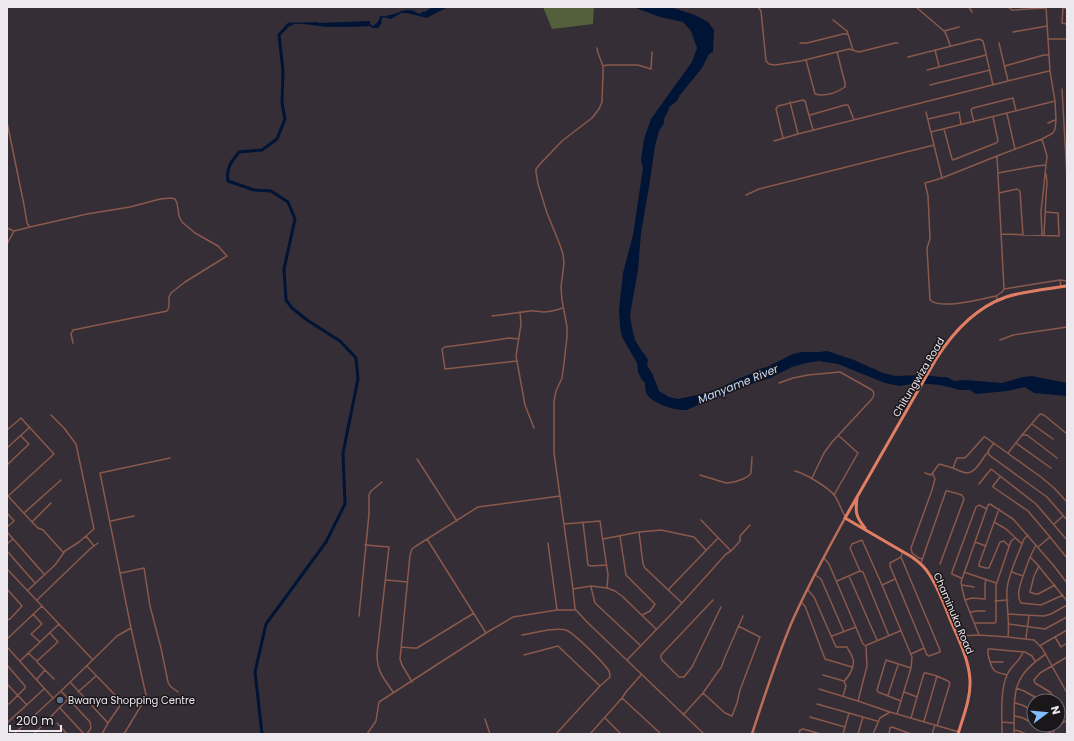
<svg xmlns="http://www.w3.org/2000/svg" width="1074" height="741" font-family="Poppins,sans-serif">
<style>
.green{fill:#54603c}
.water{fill:#001436}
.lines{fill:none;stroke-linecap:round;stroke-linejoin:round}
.river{stroke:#001436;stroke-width:3}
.minor{stroke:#8a594c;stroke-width:1.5}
.secondary{stroke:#bc6e59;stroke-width:2.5}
.primary{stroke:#e27e63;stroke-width:3}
.service-dot{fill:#5c6f8a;stroke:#1a171b;stroke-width:1.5}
.labels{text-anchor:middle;stroke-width:3;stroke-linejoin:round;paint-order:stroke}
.street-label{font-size:10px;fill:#ede8ee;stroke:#1a171b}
.poi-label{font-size:10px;fill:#ede8ee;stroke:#1a171b;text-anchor:start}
.water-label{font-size:11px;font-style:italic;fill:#c7dcfc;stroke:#1a171b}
</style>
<rect width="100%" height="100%" fill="#352e36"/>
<path class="green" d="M543 7H594L593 24 552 29Z"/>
<path class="water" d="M432 7H448L432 15 427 18 407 13H401L391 19 383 17 381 21 382 23 378 28H373L369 26 350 27H327L303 24H290L289 23 318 22 319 23 370 21V24L373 26C378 23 379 20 380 16 383 16 387 16 390 15 396 14 402 10 409 10 414 10 416 13 420 14L422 12H425Z
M633 7H670L695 15 708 22 714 30 713 52 709 54 702 68 680 95 677 101 669 107V109L664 119V123L659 131 655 146 649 187 641 233 638 270 630 315 632 328 635 340 641 350 645 355 648 360 647 366 652 373 659 391 669 397 678 399 702 394 720 388 738 379 753 373 756 370 767 367 793 354 801 352H819L827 351 854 360 883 373 895 376 924 375 940 377H947L954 381 965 380 1002 383 1023 377 1032 376 1067 383V396L1034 393 1025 387 1007 391 976 394 970 390H959L953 388 940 385 917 383 900 386 885 383 838 364 819 361 806 363 792 367 770 378 745 386 722 396H718L716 399C709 399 705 402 699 403L698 405C695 406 690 409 686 410 676 411 649 403 646 392 645 390 645 386 645 383L642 380 638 372 637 363 622 337 620 327 619 310 623 273 633 235 643 168 641 160 644 139 651 119 692 62 697 48 691 31 683 22 660 17Z"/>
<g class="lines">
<path class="river" d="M262 734 255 672 266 624 326 542 345 504 343 453 358 379 356 358 340 341 307 320 292 308 286 300 284 269 295 219 288 202 271 191 254 190 228 181C226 168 231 162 239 152L262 150 277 139 285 119 282 103 283 71 279 35 289 24H292"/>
<path class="minor" d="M758 7 761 11 766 61 769 64 775 65 801 61 849 49 859 52 895 43H898
M916 7 944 31 946 34 950 45
M969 7 972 12
M1008 7 1012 10 1045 8
M1063 7 1062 23 1067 24
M1063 8H1067
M833 20 847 31 853 50
M944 31 959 27
M1013 32 1047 26
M1049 39H1067
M800 43H807L843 34H848
M597 48 598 53 603 66V74L602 102 599 109 592 118 562 141 541 163 536 169V172L538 184 547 213 560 245 563 254 564 263 561 287 562 300 567 327V337L564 363 562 378 556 391 554 401V453L573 589 575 609 587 622 704 734
M935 50 939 66
M908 57 979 39 983 41 993 85
M806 60 815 94C826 97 836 93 845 87V83L837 52
M603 66 607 65H638L651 69 652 52
M1005 66 1044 55H1049
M927 70 986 55
M1008 81 1049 71
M930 85 990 70
M1062 89 1067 177
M790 102 798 134
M926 112 942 178
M1007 114 1015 149
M810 115 845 105H848L849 107 854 120
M928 119 959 112 961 124
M7 122 24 205 27 223 30 227 87 214 130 207 160 199 171 198 175 199 177 203 179 216 182 222 195 233 218 246 227 256 185 282 171 293 169 297V307L167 311 73 330 71 334 73 343
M974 122 971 110 973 108 1013 98 1016 111
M1048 123 1055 120
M944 129 952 159 953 160 996 143 998 141 993 117
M931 132 1055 101
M783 138 776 109 778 106 803 100 805 101 813 130
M1042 139 1047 156 1046 165
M774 141 798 134 1008 81 999 43
M998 173 1036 166 1046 165 1041 212 1042 235
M999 193 1017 189 1020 191 1023 235
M746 195 759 189 934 145
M7 228 14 231
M1001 234 1059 236 1058 213 1046 212
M1044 235 1046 197 1047 182 1046 174
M7 244 14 231 30 227
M1060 280 1067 281
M1004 289 1060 280 1061 287
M996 296C982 299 941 310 930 300L927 248 930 239 928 196 925 183 942 178 997 156
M998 300 996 296 1002 292 1004 289 997 156 1042 139 1053 133 1055 129 1056 120 1055 101 1050 71 1046 7
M520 312 521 324 516 356 525 405 534 428
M492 316 530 311C534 310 538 312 543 312 548 312 558 310 562 308
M1000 340 1013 335 1067 327
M517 361 445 369 442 349 445 347 483 342 509 338 519 339
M779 383 793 378 808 375 840 372 872 390C875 393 874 397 871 400L832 442 824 453 812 478
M1032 424 1053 439
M7 430 21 418 54 454 7 497
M1023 435H1027L1057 458
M994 443 988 451 989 455 1047 497 1067 520
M1016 443 1051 468
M7 448 30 427
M1008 453 1022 435 1040 414 1044 415 1067 434
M417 459 457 521
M7 465 29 444 21 436
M953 468C957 470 962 472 966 473 976 473 982 459 987 453
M795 471C806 474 828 487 835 496 839 502 841 510 845 516
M925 473 931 475 939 464 953 468 957 458H964L966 457 984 437H985L1041 477 1054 488 1067 502
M700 475 726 483C732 483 748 479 751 473L752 457
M1000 477 993 486V487L1028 511 1050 537 1038 547
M979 484 991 469 1036 504 1067 540
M834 495 858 453 839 436
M8 496 32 522 51 503
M999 509 979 564V566L986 568H989L1000 542 1004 541 1009 546
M7 513 14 521 7 527
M24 513 61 480
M701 520 731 551
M111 521 134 516
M32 522 38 528 43 530 63 552
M583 522 588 565 591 566 606 565
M994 522 1006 529 1022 544
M564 524 600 521 608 575 607 588
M1054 524 1063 516
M7 532 44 574
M639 532 643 564 645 568 681 602
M86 536 94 546
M620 536 626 575 655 604 650 611 642 615
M1050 537 1067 558
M427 539 486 633
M603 539 639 532 661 530 694 537 706 550
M975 542 986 546
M548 543 557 610
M7 544 13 539
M365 545 389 547 377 654C377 672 383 677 393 692
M7 551 35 583
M901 557 940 650V652L929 656 927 655 890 566V563L901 557 903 551
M1030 557 1036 563 1067 601
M824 558 829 564 863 644 866 646 867 645 900 631
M922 559 919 558 912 553 911 548 932 490 935 479 933 474
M921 563 946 491H948L962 495 964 499 940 564
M1039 566 1034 576 1030 592 1035 594H1038L1055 585
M7 569 93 660
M860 571 850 548 852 544 862 540 882 585 912 657 911 668 897 714
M964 572 996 583
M1012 572 1023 576C1020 585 1016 596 1021 603L1041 605 1063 595
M121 573 144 568 150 606 161 648 168 682 170 686 178 692
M814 574 821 579 844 632
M849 576 877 640
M1023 576 1030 557 1036 545
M961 578 952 574V572L976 507 979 505 987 509
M386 580 408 582
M837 581 860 571 863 572 889 636
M882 585 895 579
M962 585 974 587
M591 587 595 603 641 646
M7 589 22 606 10 619 7 620
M573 589 591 586 607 588 615 591 622 596 656 629
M807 589 814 597 836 647H847C849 651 852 655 853 659 855 666 849 677 844 681L846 686 843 696
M28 590 55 565 65 551 79 542 94 529 76 444 64 428 51 415
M668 590 718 538
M37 600 90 549 98 543
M713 600 661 655V658L662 660 679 677H684L692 667 721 607
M965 600 972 598 985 599V584L986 579
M995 601 1008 600
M801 602 805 606 825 659 852 667
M971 612 977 611H985
M33 614 42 624 31 634 40 642
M1008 614 1044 616 1051 614 1067 605
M359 616 369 514V495L371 491 382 482
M975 623H995L996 622V585L1011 541 1015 538
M1009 624 1045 629 1067 617
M522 635C535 633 554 627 566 630 574 633 604 663 609 671 610 674 610 674 610 677L600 686 556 734
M979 635 965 600 962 588 961 582 988 505 990 504 1013 519 1054 566 1067 583
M832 636 856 627
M959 636 979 635 1008 637 1034 640 1042 648 1067 693
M1008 637C1010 621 1006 605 1007 589 1008 576 1017 557 1022 544L1024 539 1028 535
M1055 637 1061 647 1067 643
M1026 638 1029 616
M7 639 42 606
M1041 645 1067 630
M866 646 867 666 858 701 890 712
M7 647 53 698
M401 647 413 648H417L474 613
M28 653 37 661 58 642 50 633
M911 654 924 648
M524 655 558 646 600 686
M627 660 682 603 726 554 731 551 740 541V536L750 525
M20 661 59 624
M37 662 54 679
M990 662H1003
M7 665 25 686V688L9 704
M87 666 118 698 120 703 119 707 108 723 102 734
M823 675 844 681
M1007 675C1003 674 998 673 995 671 991 668 987 654 988 649H991L1025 652 1032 656 1035 661
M37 679 45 670
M70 682 108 723
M412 682 402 665 400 659 410 555 412 549 416 546 478 507 560 496
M7 684 26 704
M1016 688 1024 691 1042 701
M819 689 858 701
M61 691 90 722 91 728 87 734
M78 692 96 676
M904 692 917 697
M703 693 725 713 732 716 737 703 740 690 760 637 738 626
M888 695 898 665
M622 698 626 692 641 675
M901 701 878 692 877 690 886 660 911 668
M1051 701 1056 699
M1057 701 1050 692 1035 683 1034 680 1040 673 1067 657
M1015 703 1022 705 1034 711
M1058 703 1061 709 1058 711
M817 704 877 721
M60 708 84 734
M683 715 703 693 719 670 721 668 725 657 743 616
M1015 716 1023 718 1034 724
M810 717 845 727
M605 718 621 734
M911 718 924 673H926L937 676 924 721
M485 719 490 734
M1002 722 1014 723
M7 723 44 689
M57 723 67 734
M1036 725 1052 734
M937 726 950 683 948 681 937 676
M1014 730 1019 731 1026 734
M14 734 61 691 117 636 131 628
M34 734 68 699
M124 734 145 699 146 695 131 628 100 473 170 458
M367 734 376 721 379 702 486 633 513 617 557 610H575
M590 734 622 698 661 734
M799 734 800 730 803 729 821 734
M843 734 849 713
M858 734 863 717
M873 734 880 718 890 712 959 732
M889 734 890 728 892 727 911 734
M932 734 935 725
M1002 734C1002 717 1000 690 1007 675 1011 666 1020 661 1023 652
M1014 734C1015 695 1009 678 1046 654
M1052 734 1056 727 1067 720"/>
<path class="secondary" d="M752 734C764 697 776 660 791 624 807 587 826 553 845 518"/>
<path class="primary" d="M857 498C855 512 856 517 865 528
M958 734C963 717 971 698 970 680 969 659 958 638 950 619 944 604 938 587 929 574 925 567 919 562 912 557L845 518 936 359C953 332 975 308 1006 297 1025 291 1047 289 1067 286"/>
</g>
<circle class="service-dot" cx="60" cy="700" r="4"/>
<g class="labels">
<g class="street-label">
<text transform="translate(918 377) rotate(-59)" y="4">Chitungwiza Road</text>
<text transform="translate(954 613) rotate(67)" y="4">Chaminuka Road</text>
</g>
<g class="poi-label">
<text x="68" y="704">Bwanya Shopping Centre</text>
</g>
<g class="water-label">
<text transform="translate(738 384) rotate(-22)" y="4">Manyame River</text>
</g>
</g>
<rect width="1074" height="741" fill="none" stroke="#ede8ee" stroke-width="16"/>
<g transform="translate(1046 713) rotate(74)"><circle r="19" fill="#1a171b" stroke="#6e6b6f"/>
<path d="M0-3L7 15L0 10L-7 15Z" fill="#82bcfa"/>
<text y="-6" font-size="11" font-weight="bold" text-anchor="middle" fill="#ede8ee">N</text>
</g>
<path d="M10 725v6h51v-6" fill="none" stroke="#ede8ee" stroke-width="2"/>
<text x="16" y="725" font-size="12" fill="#ede8ee" stroke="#1a171b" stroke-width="3" paint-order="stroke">200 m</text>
</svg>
